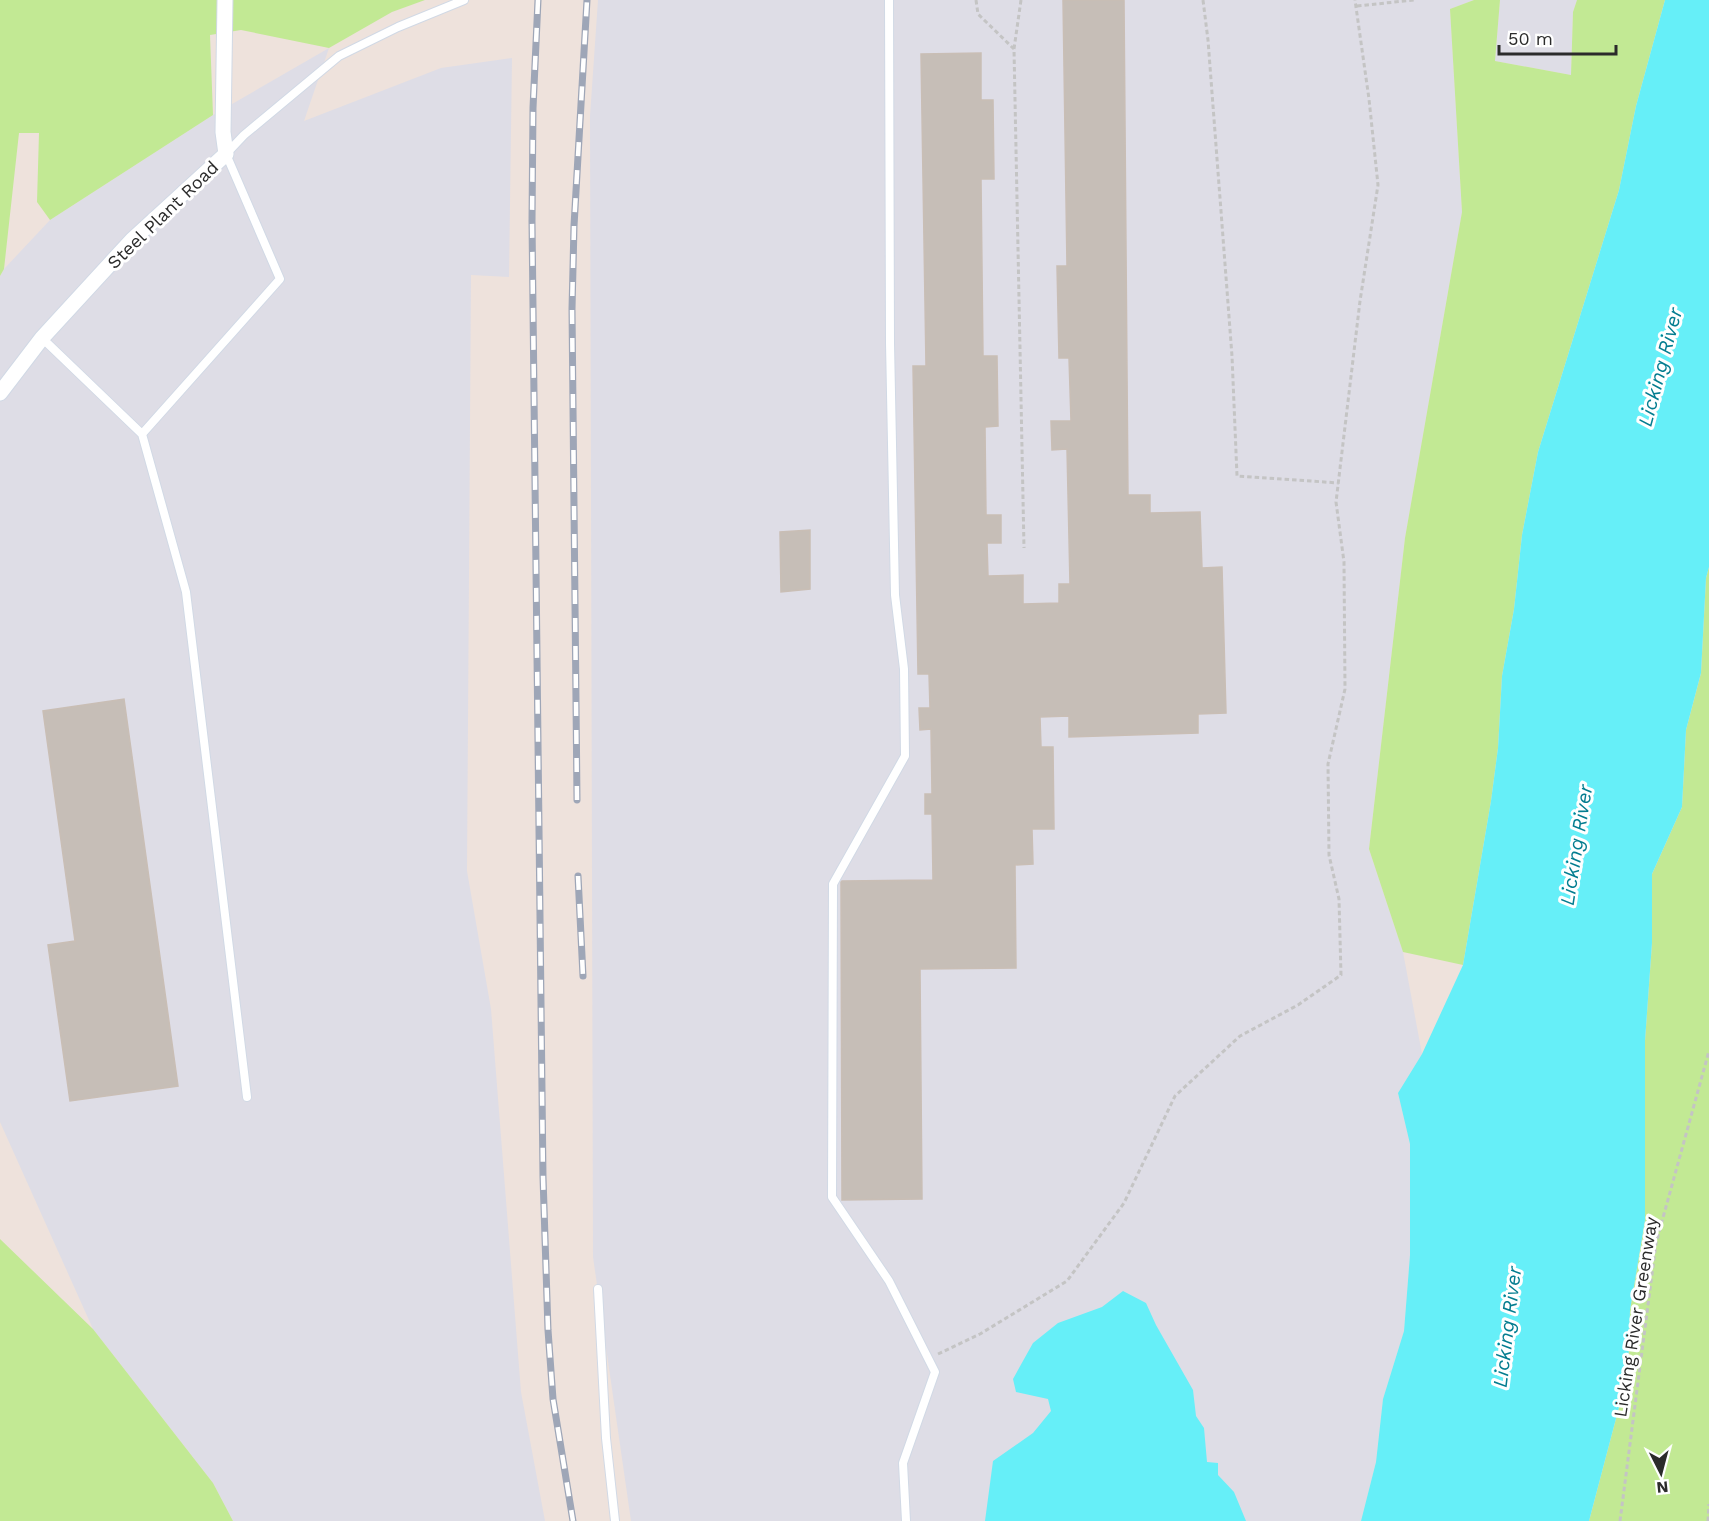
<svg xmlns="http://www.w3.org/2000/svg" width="1709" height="1521" font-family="'Work Sans',sans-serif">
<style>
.industrial{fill:#dedde6}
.green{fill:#c2e994}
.water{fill:#66eff8}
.building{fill:#c6beb7;stroke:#c9beb5;stroke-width:1.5}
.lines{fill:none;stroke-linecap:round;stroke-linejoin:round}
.service-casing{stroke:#d1d9e5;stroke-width:10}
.minor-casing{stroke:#d1d9e5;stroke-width:17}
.path{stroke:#c4c4c4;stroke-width:3;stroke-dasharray:4.5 3;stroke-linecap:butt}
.service{stroke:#fff;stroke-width:8}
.minor{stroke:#fff;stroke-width:15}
.rail-casing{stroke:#9ea6b7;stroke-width:7}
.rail{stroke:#fff;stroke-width:4.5;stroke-dasharray:14;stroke-linecap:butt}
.labels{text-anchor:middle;stroke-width:6;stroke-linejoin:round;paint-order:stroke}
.street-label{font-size:18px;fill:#2b2b2b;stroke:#fff}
.water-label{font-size:20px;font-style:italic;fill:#047d90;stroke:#fff}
</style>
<rect width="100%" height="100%" fill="#eee2dc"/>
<path class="industrial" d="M598 0H1474L1450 9 1462 212 1405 538 1369 849 1403 952 1422 1054 1398 1093 1410 1144V1255L1404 1331 1383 1399 1376 1462 1361 1521H631L593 1257 590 116Z
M1500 0H1577L1573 12 1571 75 1495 61Z
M329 48 304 121 441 68 512 58 509 277 471 275 467 871 491 1009 521 1392 545 1521H233L213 1483 93 1329 0 1122V276L4 269 50 220 213 115Z"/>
<path class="green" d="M0 0H425L392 12 329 48 241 30 210 35 213 115 50 220 37 202 39 133H19L4 269 0 276Z
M1474 0H1500L1495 61 1571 75 1573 12 1577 0H1665L1636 106 1619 190 1538 452 1522 535 1514 609 1502 676 1498 748 1491 801 1463 965 1403 952 1369 849 1405 538 1462 212 1450 9Z
M1709 567V1521H1589L1628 1373 1630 1310 1645 1220V1041L1652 943V874L1682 807 1686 730 1701 673 1706 578Z
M0 1239 93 1329 213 1483 233 1521H0Z"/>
<path class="water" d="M1665 0H1709V567L1706 578 1701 673 1686 730 1682 807 1652 874V943L1645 1041V1220L1630 1310 1628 1373 1589 1521H1361L1376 1462 1383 1399 1404 1331 1410 1255V1144L1398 1093 1422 1054 1463 965 1491 801 1498 748 1502 676 1514 609 1522 535 1538 452 1619 190 1636 106Z
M1123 1291 1146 1303 1156 1325 1193 1390 1196 1416 1204 1428 1207 1462 1218 1463V1475L1234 1492 1246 1521H985L993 1461 1033 1433 1051 1411 1048 1399 1016 1392 1013 1379 1033 1343 1058 1323 1102 1307Z"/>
<path class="building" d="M1063 0H1124L1128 495H1150V513L1200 512 1202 568 1222 567 1226 713 1198 714V733L1069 737V716L1040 717 1041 747H1053L1054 829H1032L1033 864 1015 865 1016 968 920 969 922 1199 842 1200 841 882 842 881 933 880 932 814H925V794H932L931 729 920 730 919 708H930L929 674H918L913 366H926L921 54 981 53V100H993L994 179H981L983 356H997L998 426 985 427 986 515H1001V543H987L988 576 1023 575V604L1059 603V584H1070L1067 449 1052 450 1051 421H1071L1069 358H1059L1057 266H1067Z
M810 530V589L781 592 780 532Z
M124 699 178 1086 70 1101 48 945 75 941 43 711Z"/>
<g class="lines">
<g class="service-casing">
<path id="service" d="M889 0 890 343 895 595 904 669 905 756 833 884 832 1197 889 1281 935 1372 903 1463 906 1521
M42 338 142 434 186 592 247 1097
M142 434 280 279 226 154 244 135 339 56 398 27 464 0
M598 1289 606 1438 615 1521"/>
</g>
<g class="minor-casing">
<path id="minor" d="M0 393 42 338 132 240 226 154 223 132 225 0"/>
</g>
<path class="path" d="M976 0 978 14 1014 49
M1021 0 1014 49 1024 548
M1203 0 1208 40 1232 356 1237 476 1339 483
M1357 6 1414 0
M938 1354 980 1334 1067 1281 1124 1203 1175 1096 1240 1036 1298 1005 1341 975 1339 899 1329 855 1328 764 1345 689 1344 562 1336 502 1360 301 1378 185 1369 99 1355 0
M1620 1521 1656 1243 1709 1051
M1708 1521 1709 1504"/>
<use href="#service" class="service"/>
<use href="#minor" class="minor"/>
<g class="rail-casing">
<path id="rail" d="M538 0 533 108 532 221 543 1177 548 1330 553 1399 573 1521
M577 800 572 309 574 226 587 0
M578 876 583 976"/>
</g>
<use href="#rail" class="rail"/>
</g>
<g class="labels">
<g class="street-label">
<text transform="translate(163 215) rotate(-44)" y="6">Steel Plant Road</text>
<text transform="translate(1636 1317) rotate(-81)" y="6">Licking River Greenway</text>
</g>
<g class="water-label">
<text transform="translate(1660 367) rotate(-75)" y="7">Licking River</text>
<text transform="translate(1576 845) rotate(-81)" y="7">Licking River</text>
<text transform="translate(1507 1327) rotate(-83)" y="7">Licking River</text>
</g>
</g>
<g transform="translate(1661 1473) rotate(174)" stroke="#ffffff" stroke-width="4.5" paint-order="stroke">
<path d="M0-4.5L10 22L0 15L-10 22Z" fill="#2b2b2b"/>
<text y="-9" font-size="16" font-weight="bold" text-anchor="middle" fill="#2b2b2b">N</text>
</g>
<path d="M1499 45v9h117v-9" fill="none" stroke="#2b2b2b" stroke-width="3"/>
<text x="1508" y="45" font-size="18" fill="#2b2b2b" stroke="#ffffff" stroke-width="4.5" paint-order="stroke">50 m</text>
</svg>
